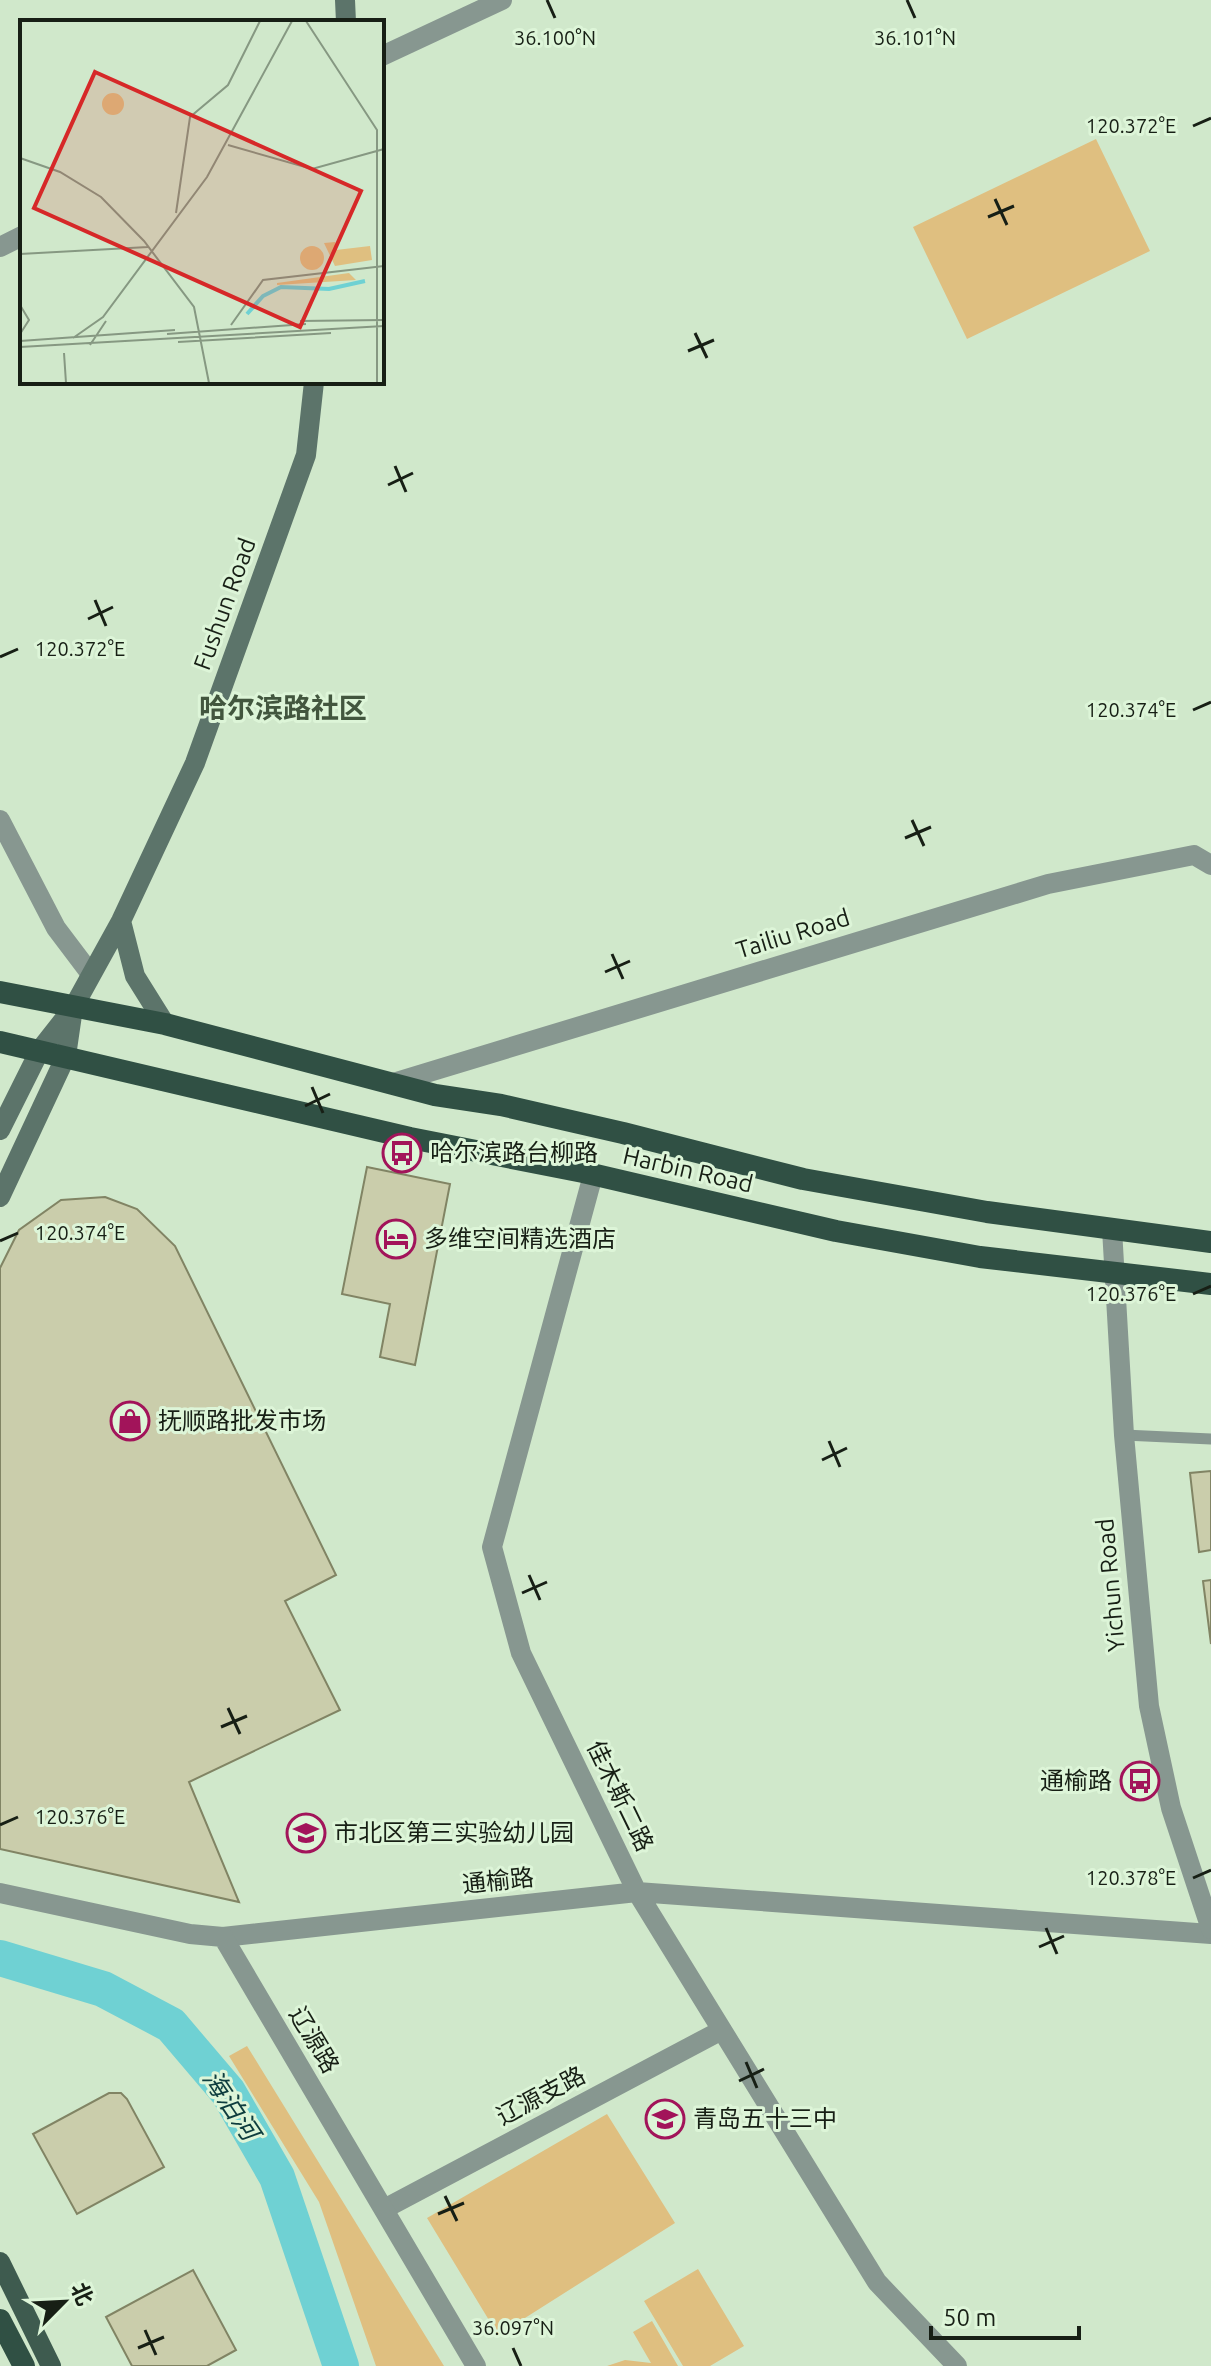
<svg xmlns="http://www.w3.org/2000/svg" width="1211" height="2366" font-family="Ubuntu,'Noto Sans SC',sans-serif">
<style>
.green{fill:#dfbf80}
.lines{fill:none;stroke-linecap:round;stroke-linejoin:round}
.river{stroke:#6fd1d3;stroke-width:36}
.building{fill:#cacdab;stroke:#818464;stroke-width:2}
.service{stroke:#879790;stroke-width:11}
.minor{stroke:#879790;stroke-width:20}
.tertiary{stroke:#879790;stroke-width:20}
.secondary{stroke:#5c746a;stroke-width:20}
.primary{stroke:#3e5b4f;stroke-width:20}
.trunk{stroke:#305044;stroke-width:22}
.ticks{fill:none;stroke:#171f15;stroke-width:3}
.labels{text-anchor:middle;stroke-width:6;stroke-linejoin:round;paint-order:stroke}
.street-label{font-size:24px;fill:#171f15;stroke:#ddf5d8}
.poi-label{font-size:24px;fill:#171f15;stroke:#ddf5d8;text-anchor:start}
.water-label{font-size:26px;font-style:italic;fill:#0e3d3e;stroke:#ddf5d8}
.quarter-label{font-size:28px;font-weight:bold;fill:#42563e;stroke:#ddf5d8}
.inset-river{fill:none;stroke:#6fd1d3;stroke-width:4}
.inset-road{fill:none;stroke:#869882;stroke-width:2}
.view{fill:#d62828;fill-opacity:0.15;stroke:#d62828;stroke-width:4}
.inset-edge{fill:none;stroke:#171f15;stroke-width:4}
.ticks-label{font-size:20px;text-anchor:middle;fill:#171f15;stroke:#ddf5d8;stroke-width:6;stroke-linejoin:round;paint-order:stroke}
</style>
<rect width="100%" height="100%" fill="#d0e8cb"/>
<path class="green" d="M1096 139 1150 251 967 339 913 227Z
M247 2046 444 2366H376L319 2202 229 2056Z
M607 2114 675 2223 498 2335 427 2218Z
M698 2269 744 2346 710 2366H683L644 2301Z
M652 2321 678 2366H607L625 2360 651 2363 633 2332Z"/>
<g class="lines">
<path class="river" d="M0 1958 103 1989 171 2025 228 2092 277 2177 341 2366"/>
</g>
<path class="building" d="M367 1167 450 1184 415 1365 380 1357 390 1304 342 1294Z
M105 1197 137 1209 175 1246 336 1575 285 1601 340 1710 189 1782 239 1902 0 1849V1268L19 1230 61 1200Z
M1211 1471V1550L1199 1552 1190 1473Z
M1211 1580V1644L1203 1581Z
M109 2093H121L127 2099 164 2167 77 2214 33 2134Z
M193 2270 236 2350 207 2366H132L106 2317Z"/>
<g class="lines">
<path class="service" d="M1124 1435 1211 1439"/>
<path class="minor" d="M382 56 502 0
M0 247 22 236
M593 1175 492 1547 521 1653 637 1892 877 2282 957 2366
M223 1937 637 1892 1211 1934
M384 2209 722 2030"/>
<path class="tertiary" d="M0 820 56 928 90 973
M393 1083 1048 884 1194 855 1211 865
M1112 1229 1124 1435 1149 1706 1171 1808 1211 1929
M0 1893 190 1934 223 1937 476 2366"/>
<path class="secondary" d="M345 0 346 22
M121 921 135 976 165 1024
M0 1130 40 1050 73 1008 121 921 195 763 306 455 314 382
M0 1197 66 1056 73 1008"/>
<path class="primary" d="M0 2262 51 2366"/>
<path class="trunk" d="M0 992 165 1024 435 1095 501 1105 623 1133 803 1179 987 1212 1211 1242
M0 1042 410 1138 583 1172 836 1231 980 1257 1211 1284
M0 2320 24 2366"/>
</g>
<path class="ticks" d="M547 0 555 18M907 0 915 18M1193 126 1211 118M995 199 1007 225M988 217 1014 206M695 333 707 358M688 351 714 340M395 466 406 492M388 485 413 473M95 600 106 626M88 619 113 607M0 657 18 649M1193 710 1211 702M912 820 924 846M905 838 931 827M612 954 623 979M605 972 630 961M312 1087 323 1113M305 1106 330 1094M0 1241 18 1233M1193 1294 1211 1286M829 1441 840 1467M822 1460 847 1448M529 1575 540 1600M522 1593 547 1582M228 1708 240 1734M221 1727 247 1716M0 1825 18 1817M1193 1878 1211 1870M1046 1928 1057 1954M1039 1947 1064 1936M746 2062 757 2088M739 2081 764 2069M445 2196 457 2221M438 2214 464 2203M145 2330 156 2355M138 2348 164 2337M513 2348 521 2366"/>
<defs>
<g id="bus-ring" transform="scale(2)"><circle r="9.5" fill="#ddf5d8" stroke="#a2145a" stroke-width="1.5"/><path d="M-5-6H5V4H4V6H2V4H-2V6H-4V4H-5ZM-3.5-4V0h7V-4ZM-3.5 1.2v1.5H-2V1.2ZM2 1.2v1.5H3.5V1.2Z" fill="#a2145a"/></g>
<g id="hotel-ring" transform="scale(2)"><circle r="9.5" fill="#ddf5d8" stroke="#a2145a" stroke-width="1.5"/><path d="M-6-4.5h1.5V1H6V5H4.5V3h-9V5H-6ZM-4 0a1.8 1.8 0 1 1 3.6 0ZM.5 0V-2.5h3Q6-2.5 6 0Z" fill="#a2145a"/></g>
<g id="shop-ring" transform="scale(2)"><circle r="9.5" fill="#ddf5d8" stroke="#a2145a" stroke-width="1.5"/><path d="M-5-2.5h2.3a2.7 3.5 0 0 1 5.4 0H5L5.5 6h-11ZM-1.5-2.5h3a1.5 2.3 0 0 0-3 0Z" fill="#a2145a"/></g>
<g id="school-ring" transform="scale(2)"><circle r="9.5" fill="#ddf5d8" stroke="#a2145a" stroke-width="1.5"/><path d="M0-5L7-2L0 1L-7-2ZM-4 1L0 2.5L4 1V4Q0 6-4 4Z" fill="#a2145a"/></g>
</defs>
<g fill-rule="evenodd">
<use href="#bus-ring" x="402" y="1153"/>
<use href="#hotel-ring" x="396" y="1239"/>
<use href="#shop-ring" x="130" y="1421"/>
<use href="#bus-ring" x="1140" y="1781"/>
<use href="#school-ring" x="306" y="1833"/>
<use href="#school-ring" x="665" y="2119"/>
</g>
<g class="labels">
<g class="street-label">
<text transform="translate(225 604) rotate(-70)" y="8">Fushun Road</text>
<text transform="translate(793 934) rotate(-17)" y="8">Tailiu Road</text>
<text transform="translate(688 1170) rotate(13)" y="8">Harbin Road</text>
<text transform="translate(1111 1585) rotate(-95)" y="8">Yichun Road</text>
<text transform="translate(620 1796) rotate(64)" y="8">佳木斯二路</text>
<text transform="translate(498 1881) rotate(-6)" y="8">通榆路</text>
<text transform="translate(314 2040) rotate(59)" y="8">辽源路</text>
<text transform="translate(541 2096) rotate(-28)" y="8">辽源支路</text>
</g>
<g class="poi-label">
<text x="430" y="1161">哈尔滨路台柳路</text>
<text x="424" y="1247">多维空间精选酒店</text>
<text x="158" y="1429">抚顺路批发市场</text>
<text x="1112" y="1789" text-anchor="end">通榆路</text>
<text x="334" y="1841">市北区第三实验幼儿园</text>
<text x="693" y="2127">青岛五十三中</text>
</g>
<g class="water-label">
<text transform="translate(231 2105) rotate(56)" y="9">海泊河</text>
</g>
<g class="quarter-label">
<text x="283" y="718">哈尔滨路社区</text>
</g>
</g>
<g transform="translate(20 20)">
<rect width="364" height="364" fill="#d0e8cb"/>
<path d="M82 84a11 11 0 1 1 22 0a11 11 0 1 1-22 0ZM315 222 316 230 350 226 352 240 315 246 304 223ZM280 238a12 12 0 1 1 24 0a12 12 0 1 1-24 0ZM329 253 336 260 257 265V263Z" fill="#dfbf80"/>
<path class="inset-river" d="M227 294 243 276 261 267 309 269 345 261"/>
<path class="inset-road" d="M286 1 357 110V363M208 125 292 149 364 129M0 138 40 152 81 177 124 221 174 287 189 363M156 193 170 97 208 65 240 1M0 234 128 227M0 285 9 300 0 314M280 301 364 300M211 305 243 260 364 246M147 314 286 304M53 318 83 297 187 157 272 1M0 321 155 310M158 322 311 313M70 325 86 301M0 327 364 306M44 333 46 363"/>
<path class="view" d="M75 52 341 171 280 307 14 188Z"/>
<rect width="364" height="364" class="inset-edge"/>
</g>
<g class="ticks-label">
<text x="555" y="45">36.100°N</text>
<text x="915" y="45">36.101°N</text>
<text x="1131" y="133">120.372°E</text>
<text x="80" y="656">120.372°E</text>
<text x="1131" y="717">120.374°E</text>
<text x="80" y="1240">120.374°E</text>
<text x="1131" y="1301">120.376°E</text>
<text x="80" y="1824">120.376°E</text>
<text x="1131" y="1885">120.378°E</text>
<text x="513" y="2335">36.097°N</text>
</g>
<g transform="translate(64 2302) rotate(66)" stroke="#ddf5d8" stroke-width="6" paint-order="stroke">
<path d="M0-6L14 30L0 20L-14 30Z" fill="#171f15"/>
<text y="-12" font-size="22" font-weight="bold" text-anchor="middle" fill="#171f15">北</text>
</g>
<path d="M931 2326v12h148v-12" fill="none" stroke="#171f15" stroke-width="4"/>
<text x="943" y="2326" font-size="24" fill="#171f15" stroke="#ddf5d8" stroke-width="6" paint-order="stroke">50 m</text>
</svg>
